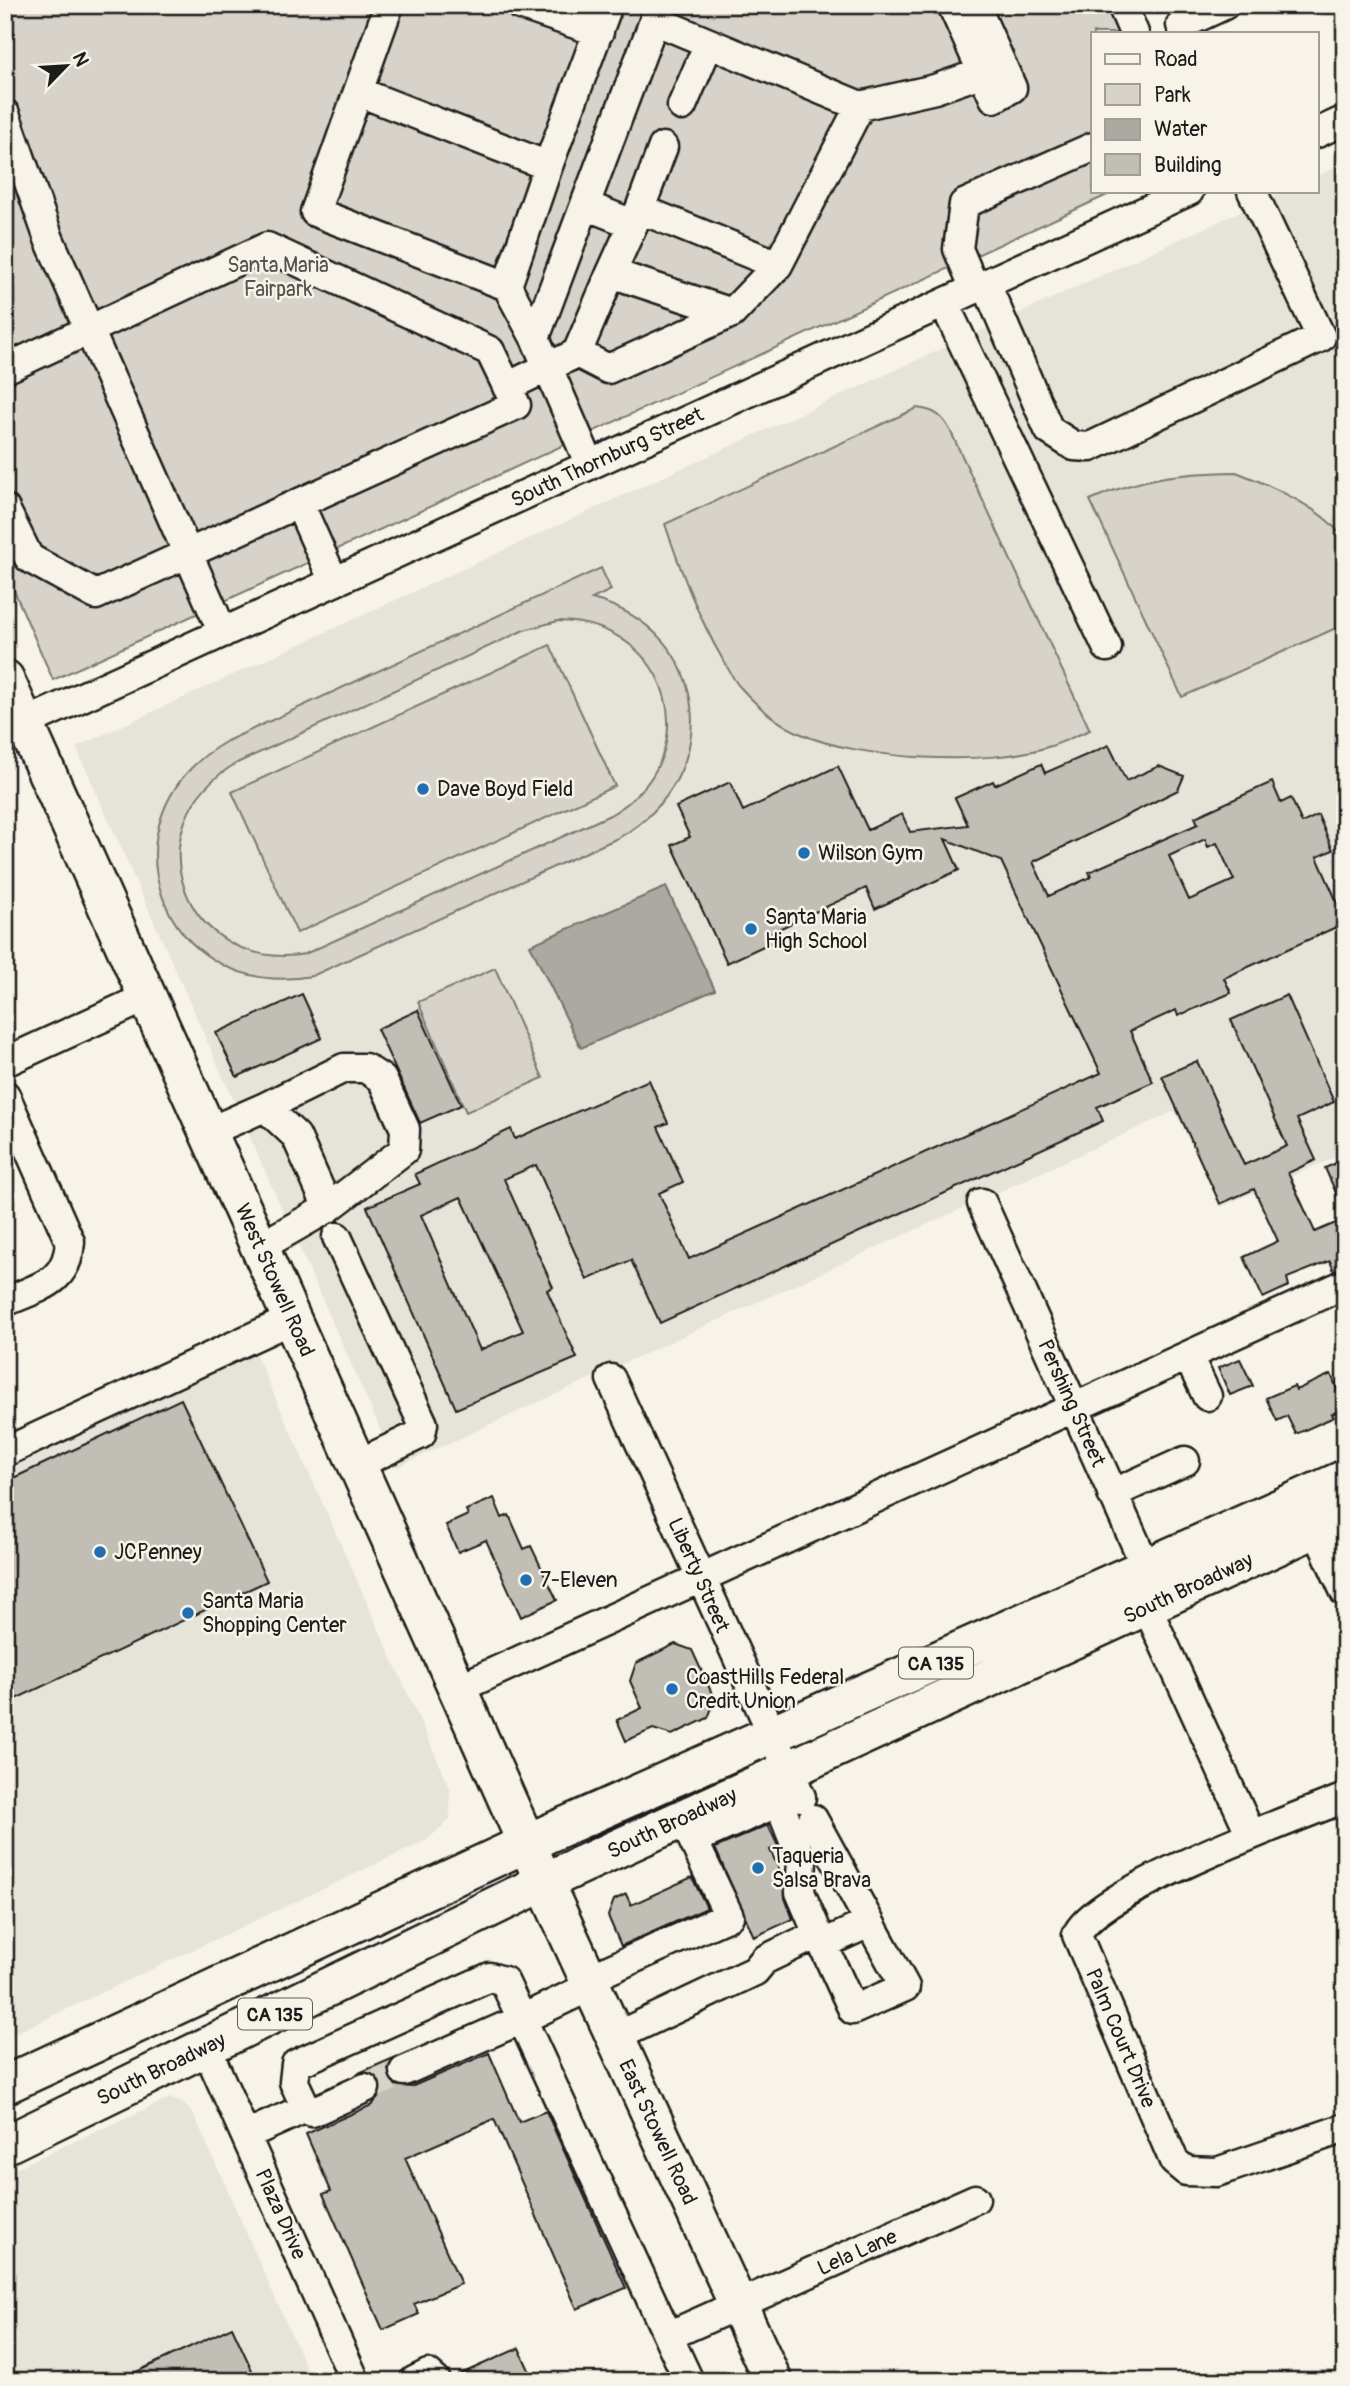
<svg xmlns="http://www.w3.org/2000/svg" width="1350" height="2386" font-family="Pangolin,sans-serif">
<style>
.built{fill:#e6e3d9}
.green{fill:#d7d3cb;stroke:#7a7874;stroke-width:2;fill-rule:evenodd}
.water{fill:#aca9a2;stroke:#72716c;stroke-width:2}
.building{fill:#c0beb5;stroke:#1c1c1c;stroke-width:2;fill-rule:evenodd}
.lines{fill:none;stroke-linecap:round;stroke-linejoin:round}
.minor-tunnel{stroke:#d6d3c9;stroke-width:28;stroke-dasharray:28 14;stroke-linecap:butt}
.minor-casing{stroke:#1c1c1c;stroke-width:33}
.major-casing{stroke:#1c1c1c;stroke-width:42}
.minor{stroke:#f7f3e8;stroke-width:28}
.major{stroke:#f7f3e8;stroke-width:37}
.poi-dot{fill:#1f6fb2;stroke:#f7f3e8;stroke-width:2.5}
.labels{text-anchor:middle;stroke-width:5;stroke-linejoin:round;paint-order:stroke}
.shield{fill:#f7f3e8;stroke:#5e5c59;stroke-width:2}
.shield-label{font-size:19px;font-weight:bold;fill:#1c1c1c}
.park-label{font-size:21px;fill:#545351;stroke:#f7f3e8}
.street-label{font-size:21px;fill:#1c1c1c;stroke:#f7f3e8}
.poi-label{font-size:21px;fill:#1c1c1c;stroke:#f7f3e8;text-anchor:start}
</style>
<rect width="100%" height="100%" fill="#f7f3e8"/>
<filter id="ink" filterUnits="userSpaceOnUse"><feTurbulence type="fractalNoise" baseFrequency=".0143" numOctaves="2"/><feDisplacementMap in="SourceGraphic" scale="14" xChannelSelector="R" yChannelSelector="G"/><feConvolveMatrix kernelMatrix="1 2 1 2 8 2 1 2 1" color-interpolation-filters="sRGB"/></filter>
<g filter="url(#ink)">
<path class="built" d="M1345 163V1153L1221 1207 1175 1111 397 1467 76 747 1285 191H1317V176Z
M244 1328 450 1788V1819L427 1840 5 2038V1438Z
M170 2098 184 2104 195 2117 312 2381H5V2173Z"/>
<path class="green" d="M5 5H1133L1146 33H1093V191H1116L53 680 5 570Z
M917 408C934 410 942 415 950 430L1090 730C1077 735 1064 742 1051 746 989 767 858 760 799 733 777 723 756 705 740 687 733 680 729 669 723 660 698 617 681 571 665 524Z
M1236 472C1265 483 1333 512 1344 542 1349 555 1345 607 1345 624L1182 697 1090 500C1141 477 1180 473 1236 472Z
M601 568 611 590 592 599C713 630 726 776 620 837L312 976C161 1003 93 817 227 741ZM558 621C673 622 710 758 610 815L305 954C183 974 129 824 237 763L524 630Z
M550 645 615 786 297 933 232 792Z
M495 968 543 1078 466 1112 418 1002Z"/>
<path class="water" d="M666 887 715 990 581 1048 530 945Z"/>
<path class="building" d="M1109 745 1126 781 1159 766 1184 776 1178 790 1033 862 1049 896 1091 877 1089 872 1198 824 1195 817 1272 782 1281 803 1291 798 1302 823 1318 815 1333 850 1317 857 1337 902 1345 898V923L1224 978 1231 993 1178 1016 1176 1010 1130 1031 1153 1082 1097 1107 1103 1121 660 1323 631 1260 587 1280 536 1165 504 1179 553 1287 547 1290 577 1358 456 1409 367 1207 420 1184 415 1174 511 1129 515 1139 649 1080 668 1123 658 1127 683 1182 659 1193 689 1259 1101 1073 1001 861 945 839 959 870 875 909 866 888 766 935 770 943 727 963 672 845 690 837 676 807 730 782 743 811 838 766 868 830 902 814 910 832 968 825 955 798 993 781 995 785 1041 764 1045 773ZM1205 839 1208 847 1217 843 1234 880 1189 900 1169 856ZM461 1197 523 1331 480 1350 421 1215Z
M302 994 322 1038 237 1077 216 1033Z
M1287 995 1334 1102 1297 1119 1316 1160 1288 1173 1315 1232 1345 1219V1268L1334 1271 1330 1261 1287 1278 1289 1286 1263 1298 1244 1257 1278 1241 1254 1189 1220 1204 1162 1076 1197 1061 1244 1165 1287 1146 1231 1020Z
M418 1010 461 1105 420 1123 377 1029Z
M1345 1159V1213L1325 1168Z
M1240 1359 1253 1386 1230 1395 1218 1368Z
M1331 1374 1345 1408 1332 1414 1334 1417 1296 1434 1287 1416 1277 1421 1266 1398 1294 1386 1296 1390Z
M181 1399 267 1581 5 1704V1482Z
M494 1498 502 1518 509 1515 524 1549 531 1546 557 1600 521 1617 486 1540 458 1552 446 1525 468 1515 466 1510Z
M675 1644 692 1650 715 1700 708 1718 672 1735 653 1729 626 1741 617 1720 642 1708 630 1681 636 1663Z
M768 1825 778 1846 770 1850 784 1879 785 1898 793 1919 754 1937 715 1848Z
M692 1877 707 1908 621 1946 608 1916 614 1900 626 1894 631 1905Z
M489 2053 519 2122 546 2111 626 2288 577 2309 494 2119 405 2158 461 2284 414 2304 419 2314 383 2330 323 2194 331 2191 306 2134 372 2105 378 2098 381 2090 380 2081 374 2074 361 2072 396 2057 388 2069 389 2078 395 2085 411 2087Z
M232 2327 257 2381H117Z
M519 2348 534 2381H452V2378Z"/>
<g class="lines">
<path class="minor-tunnel" d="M365 2088 404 2071"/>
<g class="minor-casing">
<path id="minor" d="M389 5 315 212 507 286 535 338 590 465
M520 5 599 32
M952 5 994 98 1012 88 975 5
M1122 5 1134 33
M1181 25 1224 5
M359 92 548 166 507 286
M682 106 709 43
M860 106 935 89 981 73
M5 114 49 239 223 633
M1317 133 1345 120
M548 166 608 5
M585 205 633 224
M640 209 663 147
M611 273 640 209 778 265 860 106 654 20
M986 284 1049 430 1074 446 1090 447 1321 337 1252 191
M975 289 958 249 964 204 1093 147
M944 303 1107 647
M535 338 660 5
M577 353 608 369 732 313
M5 369 267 247 490 351 516 405 96 595 29 558 5 509
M507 387 577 353 611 273 732 313 778 265
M299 503 334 582
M25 723 1189 191
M5 1062 147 997
M5 1095 70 1242C67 1284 40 1286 5 1302
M265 1107 344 1068H365L382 1079 405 1129 404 1150 328 1208
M208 1132 265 1107 296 1136 328 1208 260 1247
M982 1203 1147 1569V1607L1251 1835
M337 1237 423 1424 421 1434 358 1464
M1188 1356 1207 1396
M611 1379 801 1797
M5 1452 292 1319
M1112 1494 1185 1461
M1316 1529 1345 1592
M457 1689 1345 1284
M1345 1798C1296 1817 1092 1893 1077 1935L1174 2161 1186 2171 1217 2172 1345 2128
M813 1819 905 1987 853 2010 818 1934
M685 1823 693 1840 763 1809 755 1793
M823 1944 869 1923
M588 1979 729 1916 693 1840
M591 1986 522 2019 668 2336
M615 2037 755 1971 764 1960 818 1934 800 1892 802 1861 779 1803 763 1809
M206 2047 355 2381
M306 2108 312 2112 365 2088
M246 2135 306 2108 294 2082 296 2064 490 1977 504 1981 522 2019 404 2071
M414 2381 428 2374 436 2381
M689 2381 668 2336 975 2199"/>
</g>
<g class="major-casing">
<path id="major" d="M5 679 544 1882 773 2381
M5 2085 527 1843 1345 1479
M5 2145 544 1882 1345 1515"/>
</g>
<use href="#minor" class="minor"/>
<use href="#major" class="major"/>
</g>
</g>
<g class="poi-dot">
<circle cx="423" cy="789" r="7"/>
<circle cx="804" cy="853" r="7"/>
<circle cx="751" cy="929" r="7"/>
<circle cx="100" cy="1552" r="7"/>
<circle cx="526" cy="1580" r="7"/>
<circle cx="188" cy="1613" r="7"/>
<circle cx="672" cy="1689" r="7"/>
<circle cx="758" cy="1868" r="7"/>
</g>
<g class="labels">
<g class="shield">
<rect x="899" y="1647.5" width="74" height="31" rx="5"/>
<rect x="238" y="1998.5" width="74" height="31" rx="5"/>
</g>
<g class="shield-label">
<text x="936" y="1670">CA 135</text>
<text x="275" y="2021">CA 135</text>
</g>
<g class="park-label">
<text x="278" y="272">Santa Maria<tspan x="278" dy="24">Fairpark</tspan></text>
</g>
<g class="street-label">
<text transform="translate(607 457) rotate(-25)" y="7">South Thornburg Street</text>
<text transform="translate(275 1280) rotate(66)" y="7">West Stowell Road</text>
<text transform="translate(1072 1403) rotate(66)" y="7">Pershing Street</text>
<text transform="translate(699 1575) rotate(66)" y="7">Liberty Street</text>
<text transform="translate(1188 1588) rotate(-25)" y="7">South Broadway</text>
<text transform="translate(672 1823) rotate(-25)" y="7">South Broadway</text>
<text transform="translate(1121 2038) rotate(67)" y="7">Palm Court Drive</text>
<text transform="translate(161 2069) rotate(-26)" y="7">South Broadway</text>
<text transform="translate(658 2132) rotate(65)" y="7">East Stowell Road</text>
<text transform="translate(281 2214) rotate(66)" y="7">Plaza Drive</text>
<text transform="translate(857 2252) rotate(-24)" y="7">Lela Lane</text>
</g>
<g class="poi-label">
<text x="437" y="796">Dave Boyd Field</text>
<text x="818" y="860">Wilson Gym</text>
<text x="765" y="924">Santa Maria<tspan x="765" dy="24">High School</tspan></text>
<text x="114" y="1559">JCPenney</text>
<text x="540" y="1587">7-Eleven</text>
<text x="202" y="1608">Santa Maria<tspan x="202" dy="24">Shopping Center</tspan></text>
<text x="686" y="1684">CoastHills Federal<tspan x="686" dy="24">Credit Union</tspan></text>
<text x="772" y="1863">Taqueria<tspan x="772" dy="24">Salsa Brava</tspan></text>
</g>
</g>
<rect width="1350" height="2386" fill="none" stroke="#f7f3e8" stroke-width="28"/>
<rect x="14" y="14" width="1322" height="2358" fill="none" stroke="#1c1c1c" stroke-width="2.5" filter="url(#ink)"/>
<rect x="1091" y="32" width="228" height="161" fill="#f7f3e8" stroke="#9f9d96" stroke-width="2"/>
<rect x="1105" y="54" width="35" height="10" fill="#f7f3e8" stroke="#9f9d96" stroke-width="2"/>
<text x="1154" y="66" font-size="21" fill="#1c1c1c">Road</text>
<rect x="1105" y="84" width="35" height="21" fill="#d7d3cb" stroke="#9f9d96" stroke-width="2"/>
<text x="1154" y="102" font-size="21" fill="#1c1c1c">Park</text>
<rect x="1105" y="119" width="35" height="21" fill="#aca9a2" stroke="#9f9d96" stroke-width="2"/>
<text x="1154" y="136" font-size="21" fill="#1c1c1c">Water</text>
<rect x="1105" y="154" width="35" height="21" fill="#c0beb5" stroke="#9f9d96" stroke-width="2"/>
<text x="1154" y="172" font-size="21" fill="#1c1c1c">Building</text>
<g transform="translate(66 66) rotate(65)" stroke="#f7f3e8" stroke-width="5" paint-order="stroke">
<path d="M0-5L12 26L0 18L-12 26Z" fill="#1c1c1c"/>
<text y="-10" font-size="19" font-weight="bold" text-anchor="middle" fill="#1c1c1c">N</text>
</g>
</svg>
